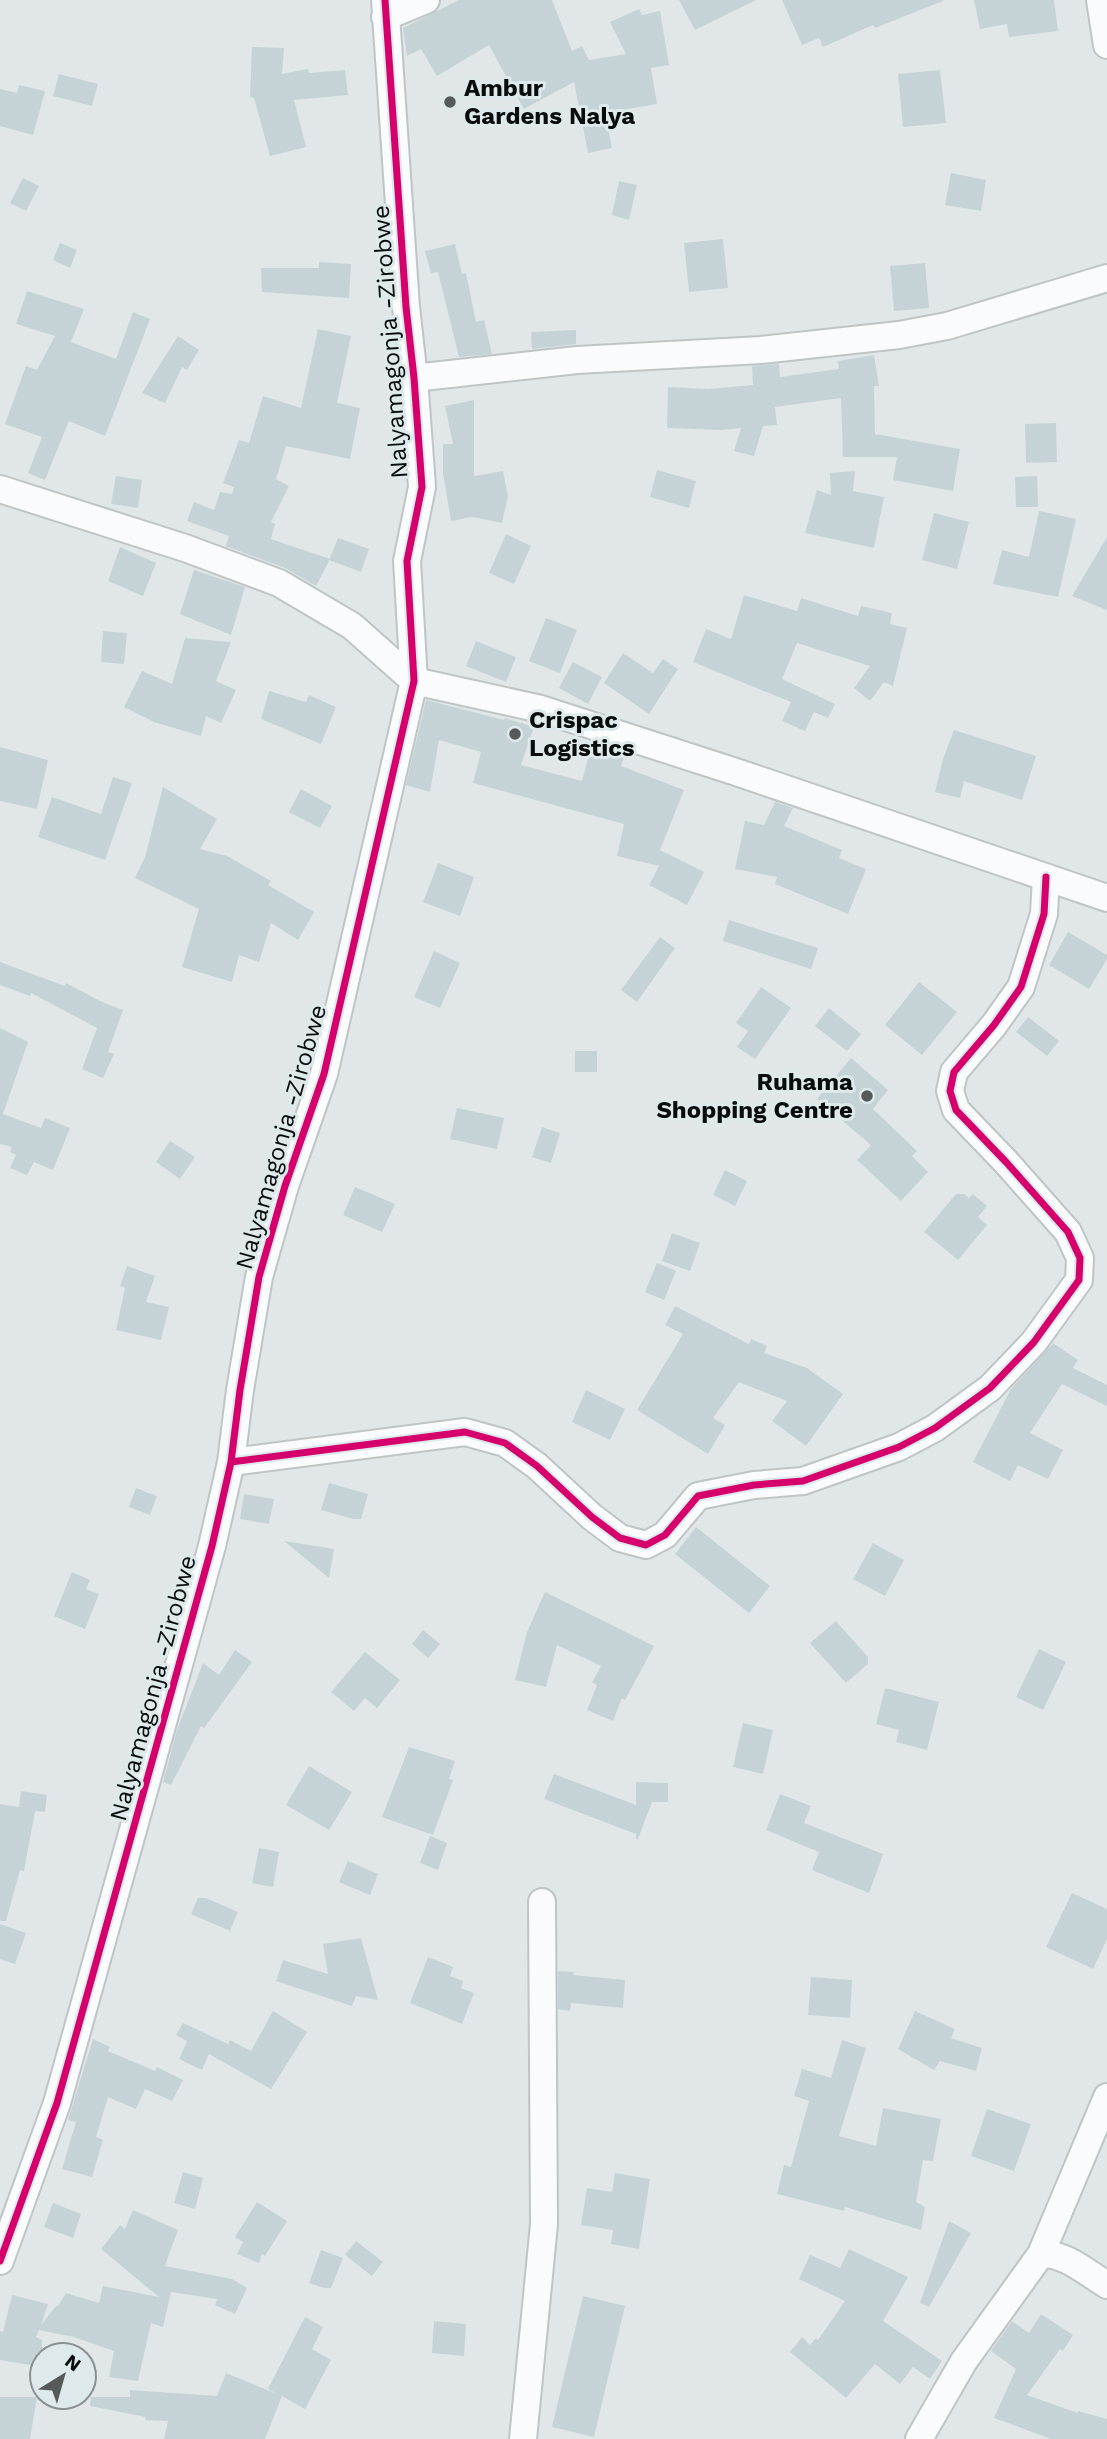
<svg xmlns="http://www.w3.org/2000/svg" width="1107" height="2439" font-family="'Work Sans',sans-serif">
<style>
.building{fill:#c6d3d6}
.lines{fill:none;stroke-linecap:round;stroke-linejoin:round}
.minor-casing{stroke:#bfc4c5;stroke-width:30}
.minor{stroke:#fafbfc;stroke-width:26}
.cycleway-casing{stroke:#dee9eb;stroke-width:11}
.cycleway{stroke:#d6006c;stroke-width:7}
.poi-dot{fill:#55595a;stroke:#dee9eb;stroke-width:2.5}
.labels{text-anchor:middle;stroke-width:6;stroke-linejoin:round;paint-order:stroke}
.poi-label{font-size:24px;font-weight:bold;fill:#090c0d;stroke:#dee9eb;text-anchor:start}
.street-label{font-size:24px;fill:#090c0d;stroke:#dee9eb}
</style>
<rect width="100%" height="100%" fill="#e1e7e8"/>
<path class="building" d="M459 0H552L572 51 582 46 589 60 626 54 610 22 639 9 642 15 660 11 669 65 651 68 657 104 605 113 612 148 588 153 574 82 524 109 489 45 437 76 421 49 407 56 403 28Z
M679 0H756L695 30Z
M782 0H943V1L875 28 873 25 823 47 819 38 802 45Z
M974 0H1054L1058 31 1009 37 1007 24 980 29Z
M252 47 284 48 282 74 308 69 309 73 345 70 348 95 294 100 306 147 270 156 254 98 250 97Z
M940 70 946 123 903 127 898 74Z
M59 74 98 84 92 106 53 96Z
M19 85 45 91 33 135 0 126V89L17 93Z
M951 173 986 180 981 211 945 205Z
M23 178 39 186 26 211 10 203Z
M619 181 637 185 629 220 612 215Z
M723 239 728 288 689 292 684 243Z
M60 243 77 250 70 268 53 260Z
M455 244 462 274 466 273 476 322 484 320 492 354 459 357 438 272 431 273 425 251Z
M319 262 351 264 349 298 262 292 261 268H319Z
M925 263 929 308 894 311 890 266Z
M27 291 84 309 71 342 116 359 133 312 150 319 105 436 69 421 45 480 28 473 42 437 5 424 26 366 37 370 55 336 16 324Z
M318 329 351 336 337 403 360 408 350 459 286 446 276 479 289 486 271 522 275 524 271 539 330 559 316 586 285 568 226 546 229 536 187 521 194 502 214 510 220 492 232 494 234 487 223 483 239 440 249 443 263 396 301 408Z
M576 330V344L532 349 531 332Z
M178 336 199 350 187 370 182 367 165 403 142 393Z
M874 355 879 386H874L875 434 960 449 953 491 893 480 897 457H843L841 398 775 407 777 425 763 426 754 456 734 451 741 428 722 430 667 428 668 387 708 389 753 385 752 366 779 364 780 377 839 369 838 361Z
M474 400V476L503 471 508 496 502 523 472 517 451 521 443 473V444H453L445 406Z
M1056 423 1057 462 1026 463 1025 424Z
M657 470 696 481 689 508 650 497Z
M855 471 853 491 884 497 874 548 805 533 817 490 831 495 830 473Z
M116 476 142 480 138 508 111 504Z
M1037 476 1038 507H1016L1015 477Z
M1039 511 1076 519 1058 597 993 584 1002 550 1029 557Z
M934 513 969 522 957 569 922 560Z
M506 534 531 546 514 584 489 573Z
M1107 537V610L1072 596Z
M338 538 369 549 361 572 329 560Z
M120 547 156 563 143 596 108 581Z
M194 570 245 587 231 635 180 614Z
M744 595 797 611 801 598 858 616 861 606 892 613 890 624 907 628 893 686 884 682 870 701 854 688 870 666 797 643 782 679 835 704 828 718 814 712 805 731 782 721 791 702 693 662 706 629 731 639Z
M546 618 577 630 560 673 529 661Z
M103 631 127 633 124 664 101 662Z
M185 638 231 642 216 681 236 690 221 723 206 716 201 736 154 722 124 707 142 671 172 684Z
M476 641 516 657 506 682 466 666Z
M623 653 653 673 663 659 678 669 649 714 604 683Z
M573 662 602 677 588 704 559 688Z
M269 691 306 702 309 695 336 707 321 744 261 719Z
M426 700 504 720 505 718 534 727 521 765 582 781 591 747 624 757 621 766 684 790 660 850 704 872 687 905 649 885 659 866 617 856 624 824 473 783 481 752 439 740 430 792 406 785Z
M954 730 1036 756 1022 800 964 781 960 798 935 792 943 759Z
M0 747 48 760 37 809 0 801Z
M113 777 132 783 105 860 38 837 52 797 101 814Z
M163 787 217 819 200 849 227 856 271 881 268 885 314 912 298 940 271 923 259 962 239 955 232 982 182 967 199 909 135 878 145 857Z
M301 789 332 806 320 828 289 812Z
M775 802 793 808 784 826 842 850 839 858 866 869 848 914 775 884 777 877 735 869 745 821 764 825Z
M438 863 474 877 460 916 423 902Z
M729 920 818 948 811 969 723 941Z
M1068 932 1107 955V959L1089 989 1049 965Z
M660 937 675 948 637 1002 621 990Z
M434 951 460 963 440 1008 414 997Z
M0 962 65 986 66 983 100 1001 123 1010 108 1052 114 1054 103 1078 82 1069 97 1028 31 993 30 996 0 985Z
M919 982 957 1012 922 1055 885 1025Z
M761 987 791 1008 755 1059 737 1047 748 1031 736 1023Z
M829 1008 861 1034 847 1051 815 1026Z
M1028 1017 1059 1041 1047 1056 1016 1032Z
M0 1028 28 1042 3 1114 41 1128 45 1118 70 1128 53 1170 34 1162 27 1175 10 1168 16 1155 10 1152 12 1147 0 1144Z
M575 1051H597V1072H575Z
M851 1058 888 1090 873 1109 917 1151 912 1156 928 1172 901 1201 857 1160 871 1145 817 1099Z
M457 1108 504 1118 497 1149 450 1139Z
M542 1127 560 1133 551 1163 532 1157Z
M170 1141 195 1157 180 1179 156 1162Z
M725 1170 747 1181 735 1206 713 1195Z
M355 1187 395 1204 382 1232 343 1215Z
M956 1194H964L969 1198 973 1194 987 1206 978 1217 987 1225 958 1260 924 1232Z
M672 1233 700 1243 690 1271 662 1261Z
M657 1263 676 1271 664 1300 645 1292Z
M127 1266 155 1276 146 1302 169 1307 161 1340 116 1330 125 1288 120 1286Z
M675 1306 749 1344 751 1339 767 1346 764 1353 807 1368 843 1394 806 1446 772 1421 787 1401 739 1382 713 1418 725 1425 708 1454 637 1410 683 1334 665 1325Z
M1053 1343 1078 1360 1073 1368 1107 1385V1406L1062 1384 1030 1433 1063 1450 1048 1479 1018 1465 1010 1481 973 1462 1011 1389Z
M586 1390 625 1409 610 1440 572 1422Z
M329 1483 368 1494 361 1519H353L321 1510Z
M136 1488 157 1496 150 1515 129 1507Z
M244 1494 274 1499 269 1524 240 1519Z
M696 1527 770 1586 749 1613 675 1554Z
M284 1541 334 1549 329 1578Z
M873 1543 904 1560 885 1596 853 1579Z
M72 1572 90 1580 86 1589 99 1594 85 1629 54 1616Z
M545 1592 654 1646 625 1700 622 1698 613 1721 587 1710 597 1685 592 1682 601 1666 557 1645 546 1687 515 1680 527 1632Z
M836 1621 868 1657V1664L846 1683 810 1643Z
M423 1630 440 1644 428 1658 412 1644Z
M1039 1649 1066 1662 1043 1710 1016 1697Z
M235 1650 252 1662 204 1728 201 1726 171 1785 163 1782 177 1730 203 1663 219 1675Z
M365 1652 400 1680 377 1708 365 1698 354 1711 331 1692Z
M885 1688 939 1702 927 1750 896 1742 899 1730 876 1724Z
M743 1723 773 1730 763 1774 733 1767Z
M409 1747 455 1761 449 1779 453 1780 433 1835 382 1817Z
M309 1766 352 1792 329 1830 286 1805Z
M554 1774 636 1805V1782L668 1783V1802H652L638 1839H636V1834L544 1799Z
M21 1791 47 1795 45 1812 35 1811 24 1871 20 1870 6 1921H0V1804L19 1807Z
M780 1794 811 1806 804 1823 883 1854 869 1893 812 1870 819 1852 766 1830Z
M430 1836 447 1843 438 1870 420 1863Z
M259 1848 279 1852 273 1887 252 1883Z
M348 1861 378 1874 370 1895 339 1882Z
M1072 1893 1107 1909V1939L1093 1969 1046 1947Z
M198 1898H206L238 1912 230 1931 191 1914Z
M0 1924 26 1933 15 1964 0 1959Z
M361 1938 378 2000 356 1996 352 2006 276 1981 283 1960 328 1974 323 1944Z
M428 1957 453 1967 450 1976 463 1981 461 1988 474 1993 462 2024 410 2003Z
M558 1971 574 1972 573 1975 625 1980 623 2008 571 2003 570 2011 558 2009Z
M811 1977 852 1980 850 2018 808 2015Z
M273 2011 307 2032 271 2089 209 2054 202 2070 179 2059 187 2041 176 2035 183 2023 228 2044 230 2040 251 2051Z
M915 2011 955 2029 951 2038 982 2048 976 2071 940 2061 934 2070 898 2049Z
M93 2039 110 2047 108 2051 155 2071 157 2067 183 2080 172 2101 145 2089 136 2109 108 2097 96 2137 103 2140 92 2177 62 2169 76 2122 68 2120Z
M842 2040 866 2048 839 2136 876 2146 883 2108 941 2119 933 2161 923 2160 916 2202 925 2207 921 2230 845 2207 844 2211 777 2194 784 2165 791 2167 809 2101 794 2096 802 2069 831 2078Z
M987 2109 1031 2124 1014 2171 971 2156Z
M183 2172 203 2178 195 2209 174 2203Z
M615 2173 650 2179 639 2249 611 2244 613 2230 581 2225 587 2188 612 2192Z
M257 2202 287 2221 265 2256 262 2254 259 2263 237 2254 243 2242 235 2237Z
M53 2203 81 2214 73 2238 44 2227Z
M133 2210 178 2230 165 2266 232 2279 247 2288 235 2314 215 2305 217 2299 171 2292 163 2327 151 2323 138 2381 109 2377 114 2351 74 2337 39 2330 36 2337 42 2340V2367L0 2360V2331L3 2332 12 2295 48 2304 41 2325 56 2306H58L66 2293 99 2303 103 2286 159 2297 101 2249 120 2225 125 2229Z
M949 2221 971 2233 929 2307 920 2303Z
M356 2241 383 2262 372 2276 345 2255Z
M849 2249 908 2277 883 2321 942 2361 930 2379 913 2367 900 2384 875 2364 846 2398 790 2352 802 2337 810 2345 816 2338 818 2340 845 2301 799 2279 810 2255 840 2268Z
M321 2250 343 2258 331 2288H324L309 2283Z
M583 2296 625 2306 594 2437 552 2427Z
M1041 2314 1073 2335 1063 2351 1060 2349 1027 2395 1078 2413V2411L1107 2419V2439H1051L994 2418 1016 2369 991 2351 1012 2321 1029 2333Z
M305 2317 323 2327 312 2349 331 2360 305 2409 282 2396 265 2439H164L168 2421 145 2420 146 2417 90 2406 91 2397H130V2390L217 2396 226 2373 277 2394 268 2389Z
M434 2321 466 2324 464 2356 432 2353Z
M0 2397H37L30 2439H0Z"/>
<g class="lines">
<g class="minor-casing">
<path id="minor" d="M1100 0 1107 45
M385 17 426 0
M414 378 577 360 761 350 899 335 947 326 1107 278
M0 489 185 548 279 583 352 626 414 681 541 709 733 771 1107 898
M231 1462 465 1432 505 1443 537 1466 592 1517 620 1538 646 1545 665 1535 698 1496 754 1485 803 1481 899 1447 935 1428 990 1388 1034 1342 1079 1280 1080 1258 1068 1232 1006 1162 956 1110 950 1091 954 1072 994 1025 1021 987 1044 914 1046 877
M1041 2254 1107 2097
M0 2261 57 2103 212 1546 231 1462 240 1390 259 1277 285 1186 324 1074 414 681 407 561 422 487 414 378 406 307 385 0
M523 2439 544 2224 542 1902
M919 2439 964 2361 1041 2254C1065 2253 1087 2273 1107 2285"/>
</g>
<use href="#minor" class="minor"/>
<g class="cycleway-casing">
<path id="cycleway" d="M231 1462 465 1432 505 1443 537 1466 592 1517 620 1538 646 1545 665 1535 698 1496 754 1485 803 1481 899 1447 935 1428 990 1388 1034 1342 1079 1280 1080 1258 1068 1232 1006 1162 956 1110 950 1091 954 1072 994 1025 1021 987 1044 914 1046 877
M0 2261 57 2103 212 1546 231 1462 240 1390 259 1277 285 1186 324 1074 414 681 407 561 422 487 414 378 406 307 385 0"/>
</g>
<use href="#cycleway" class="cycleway"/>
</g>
<g class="poi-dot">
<circle cx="450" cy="102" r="7"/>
<circle cx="515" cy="734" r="7"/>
<circle cx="867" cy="1096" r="7"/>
</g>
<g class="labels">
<g class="poi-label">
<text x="464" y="96">Ambur<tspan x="464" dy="28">Gardens Nalya</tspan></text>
<text x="529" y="728">Crispac<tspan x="529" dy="28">Logistics</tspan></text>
<text x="853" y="1090" text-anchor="end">Ruhama<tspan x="853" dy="28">Shopping Centre</tspan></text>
</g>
<g class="street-label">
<text transform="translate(390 342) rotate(-94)" y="8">Nalyamagonja -Zirobwe</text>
<text transform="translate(281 1137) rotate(-74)" y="8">Nalyamagonja -Zirobwe</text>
<text transform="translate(153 1688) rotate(-75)" y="8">Nalyamagonja -Zirobwe</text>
</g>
</g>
<g transform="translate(63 2376) rotate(37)"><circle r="33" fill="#dee9eb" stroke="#899192" stroke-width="2"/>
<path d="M0-5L12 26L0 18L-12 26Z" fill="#55595a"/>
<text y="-10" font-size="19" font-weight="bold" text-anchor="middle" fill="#090c0d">N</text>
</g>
</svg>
